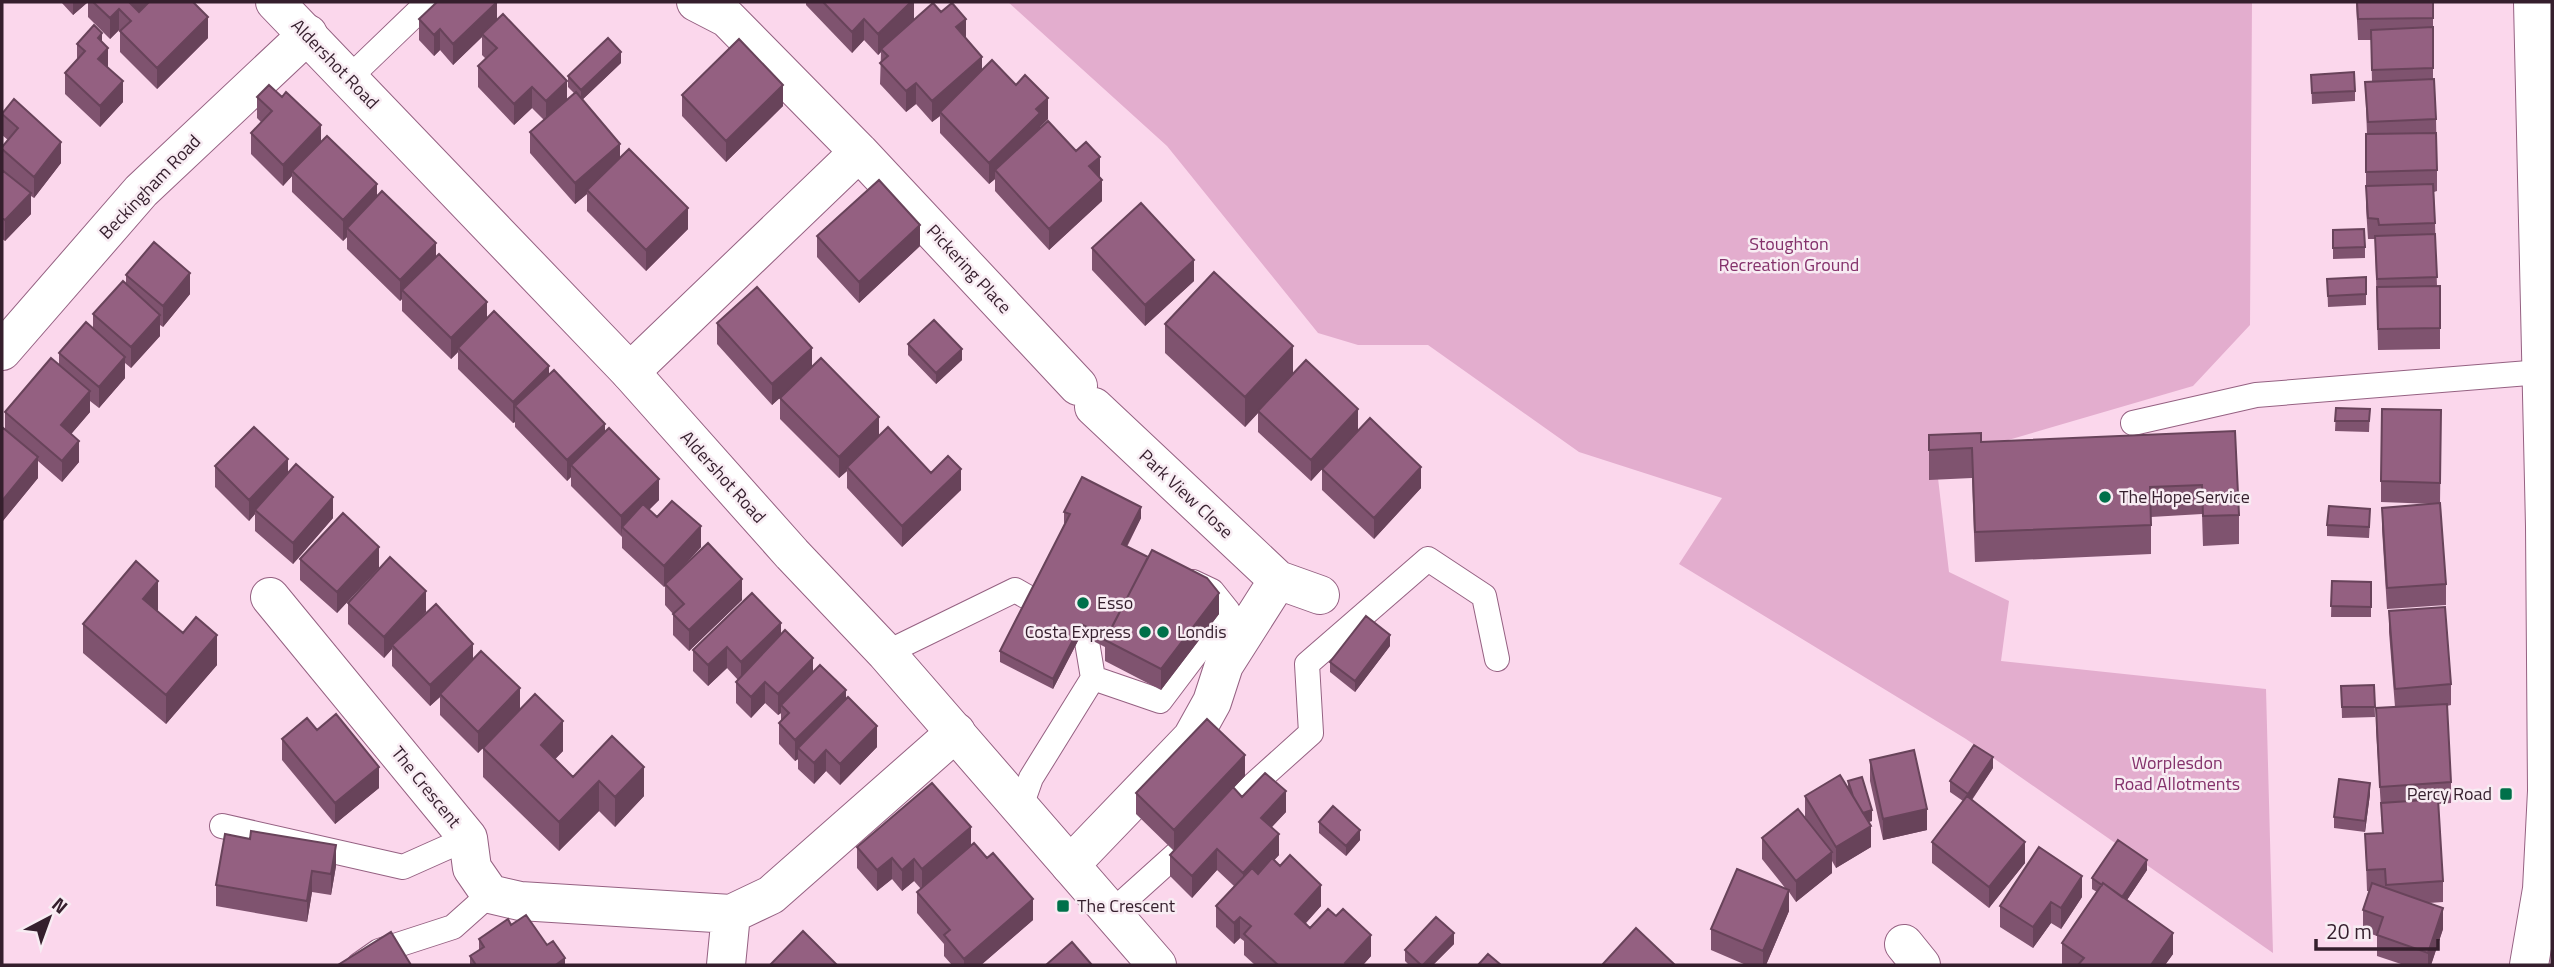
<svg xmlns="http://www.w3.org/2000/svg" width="2554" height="967" font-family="'Titillium Web',sans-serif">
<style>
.green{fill:#e3adce}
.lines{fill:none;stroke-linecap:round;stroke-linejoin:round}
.service-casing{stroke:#956182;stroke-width:26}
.minor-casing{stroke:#956182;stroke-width:40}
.primary-casing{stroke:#956182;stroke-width:40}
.service{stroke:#fff;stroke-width:24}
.minor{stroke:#fff;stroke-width:38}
.primary{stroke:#fff;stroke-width:38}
.wall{fill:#7f536f}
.shaded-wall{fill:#68435a}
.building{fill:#946081;stroke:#68435a;stroke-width:2}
.poi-dot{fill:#00704a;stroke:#f8ecf3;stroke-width:2.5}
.labels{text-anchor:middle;stroke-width:5;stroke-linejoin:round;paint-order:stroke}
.street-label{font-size:18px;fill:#351f2d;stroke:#f8ecf3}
.park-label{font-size:18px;fill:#84316b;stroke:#f8ecf3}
.poi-label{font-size:18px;fill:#351f2d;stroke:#f8ecf3;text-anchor:start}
</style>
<rect width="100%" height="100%" fill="#fbd7ec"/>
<path class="green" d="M1008 2H2252L2250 325 2193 386 1936 461 1949 572 2009 601 2001 661 2266 689 2273 953 1966 739 1679 564 1722 498 1579 452 1428 345H1358L1318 333 1167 146Z"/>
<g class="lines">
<g class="service-casing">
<path id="service" d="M348 79 428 2
M2133 423 2256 395 2541 372
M886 653 1015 590 1085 630 1093 678 1031 778 1020 809
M1093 678 1160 701 1228 611 1212 591 1193 582
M222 826 403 867 468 838
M1112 912 1311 733 1307 664 1428 559 1484 596 1497 659
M359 965 379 951 453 927 490 894"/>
</g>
<g class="minor-casing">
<path id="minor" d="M696 2 727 18 859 152 1078 386
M2 351 141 191 308 34
M630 372 859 152
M1278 580 1320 595
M270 597 468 838 472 868 490 894 520 901 731 914 771 895 956 732
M1070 865 1192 738 1212 702 1224 665 1278 580 1094 407
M1904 944 1921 965
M726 965 731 914"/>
</g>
<g class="primary-casing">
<path id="primary" d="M275 2 630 372 792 554 886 653 1157 965
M2529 965 2542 889 2547 791 2545 526 2533 2"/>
</g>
<use href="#service" class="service"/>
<use href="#minor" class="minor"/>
<use href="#primary" class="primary"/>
</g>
<path class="wall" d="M61 2H193L208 38 157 89 120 52V31L119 30 110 39 88 17V2L73 15Z
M806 2H915L914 3V20L966 38 982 70 1048 119 1040 127V129L1100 178 1102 201 1049 250 995 191V179L989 184 940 133V116L932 122 916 104 906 112 880 84 881 52 878 55 864 40 852 53 806 5Z
M2356 2H2433V79L2436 119 2437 170V191L2434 192 2437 286 2440 328V349L2378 350 2375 239H2368L2366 207V134H2367L2365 82H2372L2371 40H2358Z
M419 19 497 20 567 99 574 93 568 87V76L621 63 582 100 620 158 688 229 646 271 587 211V194L575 204 530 153V132L544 120 532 108 514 125 478 87V66L486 59 482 55V37L453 65 440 50 434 56 419 40Z
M102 43 108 67 123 102 100 127 65 94V73L77 61V44Z
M2311 75 2355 91V101L2312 104Z
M682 95 783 106 726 162 682 116Z
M257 97 321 142 377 196 436 257 487 318 549 374 605 432 659 500 649 510 657 517 701 547 677 573 742 600 689 651 673 635V614L665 605V586L664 587 622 548V537L571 486V477L567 481 515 427V422L513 423 458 369V352L451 359 402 311V299L400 301 347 249V237L343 241 292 192V176L283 186 251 154V133L261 122 257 118Z
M2 113 61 163 34 198 31 196V214L5 241 2 239V147L8 140 2 135Z
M2333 230 2365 247V258L2333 259Z
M817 236 920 246 859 303 817 257Z
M1092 248 1194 281 1145 326 1092 270Z
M126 275 190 294 163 327 160 325V336L131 368 125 363V378L99 408 90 401V412L71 434 79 462 62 482 38 461V478L2 522V427L5 430V412L59 364V353L93 328V314L126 284Z
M2366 277V305L2328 307 2327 279Z
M717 323 812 366 879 436 931 473 961 490 902 547 847 488V471L839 478 780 419V398L785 393 772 405 717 344Z
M1165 324 1293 373 1358 430 1421 488 1374 539 1322 490V469L1311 481 1258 432V413L1245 427 1165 353Z
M908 344 962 360 936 384 908 355Z
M2336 408 2370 409 2369 432 2335 431Z
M2235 431 2239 515V544L2203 546 2202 514 2151 517V554L1975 562 1972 478 1929 480V435L1981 442Z
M2441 431 2440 503 2446 584V605L2387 609 2382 529V508L2434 504 2381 502V481Z
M215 466 288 472 333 518 293 564 255 531V514L249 521 215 487Z
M1064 512 1141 518 1127 547 1219 614 1161 690 1105 661V647L1081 635 1053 689 1000 662V651L1065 523H1064Z
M2370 520 2369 538 2327 536V525Z
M300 559 379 568 337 613 300 580Z
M2332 581 2371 582V617H2331Z
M348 603 426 612 418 621 473 658 520 709 563 751 555 759 573 777 612 736 644 796 615 827 599 811 559 851 483 777V748L478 753 440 715V697L430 706 392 666V649L384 658 348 624Z
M158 610 157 611 217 665 166 724 83 653V624Z
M2389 611 2451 684V705L2447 706 2451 782V803L2438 804 2443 881V902L2429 903 2443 929 2431 965H2404L2377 956V936L2363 931V910L2369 891H2367L2365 834 2382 833 2381 808 2376 729V708L2395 707 2389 632Z
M781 635 813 672 846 699 877 747 840 785 826 771 814 784 798 769V759L795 761 779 744V723L781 721V713L778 715 765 703 751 718 736 703V682L738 680 727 668 708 686 693 671V650Z
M1390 646 1355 692 1330 672V662Z
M2374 685 2375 717 2342 718 2341 686Z
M317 730 379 788 335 824 282 760V739Z
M1870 760 1927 830 1883 840 1870 781Z
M1993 768 1972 800 2025 863 1989 908 1932 863V842L1963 801 1950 792V781Z
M1245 776 1233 788 1242 797 1286 812 1271 827 1279 855 1274 860 1321 906 1306 923 1310 928 1371 956 1363 965H1255L1244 955V941L1240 938 1234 944 1216 927V906L1234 886 1217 870 1192 898 1170 876V855L1174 851 1136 814V793Z
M1848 781 1872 821 1868 822 1871 847 1836 868 1832 861V873L1796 902 1789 892V911L1766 965H1746L1711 950V929L1786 889 1762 859V838L1810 824 1805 817V796L1848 789Z
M2370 794 2365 832 2334 828V817Z
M1319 822 1360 840 1346 856 1319 833Z
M971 845 1033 920 981 965H952L944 956V944L917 913V892L921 889 914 881 902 891 892 879 877 891 857 868V847Z
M336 866 331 895 312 892 307 922 216 906V885Z
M2147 870 2127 900 2173 954 2165 965H2064L2062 964V943L2097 892 2092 889V878Z
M2082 897 2061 929 2051 923 2033 948 2000 927V906Z
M511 925 547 945 565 965H470V956L479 950V939Z
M1454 944 1433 965H1409L1405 961V950Z"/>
<path class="shaded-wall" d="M73 2H88L73 15Z
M129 2H150L131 21Z
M497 2V23L482 34V37L453 65V44Z
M905 2H915L914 3V20L881 49V52L878 55V34Z
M119 9V30L110 39V18Z
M208 17V38L157 89V68Z
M864 19V40L852 53V32Z
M966 19V40L956 27Z
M440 29V50L434 56V35Z
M102 33V54L108 48V69L98 80V38Z
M621 52V63L581 101V90Z
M982 57V78L940 112V116L932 122V101Z
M123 81V102L100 127V106Z
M567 81V102L546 122V101Z
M916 83V104L906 112V91Z
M783 85V106L726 162V141Z
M532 87V108L514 125V104Z
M1048 98V119L1040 127V134L995 170V179L989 184V163L1036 109Z
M321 125V146L292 171V176L283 186V165Z
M61 142V163L34 198V177Z
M620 144V165L587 190V194L575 204V183Z
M1100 157V178L1089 166Z
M1102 180V201L1049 250V229Z
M377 184V205L347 228V237L343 241V220Z
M31 193V214L5 241V220Z
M688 208V229L646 271V250Z
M920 225V246L859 303V282Z
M436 243V264L402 290V299L400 301V280Z
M1194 260V281L1145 326V305Z
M190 273V294L163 327V306Z
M487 302V323L458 348V352L451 359V338Z
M160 315V336L131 368V347Z
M1293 346V376L1258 411V413L1245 427V397Z
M812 348V369L772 405V384Z
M962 349V360L936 384V373Z
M125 357V378L99 408V387Z
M549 366V387L515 406V422L513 423V402Z
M90 391V412L61 446V425Z
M1358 409V430L1311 481V460Z
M879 417V438L847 467V471L839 478V457Z
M605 424V445L571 465V477L567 481V460Z
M79 441V462L62 482V461Z
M38 457V478L2 522V501Z
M288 459V481L255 510V514L249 521V500Z
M1421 467V488L1374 539V518Z
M961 469V490L902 547V526Z
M659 479V500L627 531 622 527 621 537V516Z
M333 497V518L293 564V543Z
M1141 507V518L1122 555V544Z
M701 526V547L664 587V566Z
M379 547V568L337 613V592Z
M742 579V600L689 651V630Z
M158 581V610L143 629V599Z
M426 591V612L394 647 392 645V649L384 658V637Z
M1219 593V614L1161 690V669Z
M781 623V644L741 683V662Z
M1081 624V635L1053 689V679Z
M217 635V665L166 724V695Z
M1390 635V646L1355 692V681Z
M473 644V665L440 694V697L430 706V685Z
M727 647V668L708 686V665Z
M813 658V679L781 705V713L778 715V694Z
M765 682V703L751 718V697Z
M520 688V709L478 753V732Z
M846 690V711L798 748V759L795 761V740Z
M563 721V751L541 774V745Z
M877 726V747L840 785V764Z
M826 750V771L814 784V763Z
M1245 755V776L1174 851V830Z
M1993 757V768L1968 805V794Z
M379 767V788L335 824V803Z
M644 767V796L615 827V797Z
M599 781V811L559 851V822Z
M2370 783V794L2365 832V821Z
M1286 791V812L1261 839V818Z
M1927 809V830L1883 840V819Z
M1872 810V821L1858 825V814Z
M1871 826V847L1836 868V847Z
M971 827V848L922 890V869Z
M1360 830V840L1346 856V846Z
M1279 834V855L1243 894V873Z
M2025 842V863L1989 908V887Z
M336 845V866L331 895V874Z
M1217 849V870L1192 898V876Z
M1832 852V873L1796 902V881Z
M892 858V879L877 891V870Z
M914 859V881L902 891V870Z
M2147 860V870L2121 909V898Z
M312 871V892L307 922V901Z
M2082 876V897L2061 929V908Z
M1321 885V906L1295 935V914Z
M1789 890V911L1766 965H1763V951Z
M1033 899V920L981 965H964V959Z
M2051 902V923L2033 948V927Z
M2443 908V929L2431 965H2428V953Z
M1240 917V938L1234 944V923Z
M1454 933V944L1433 965H1423Z
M2173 933V954L2165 965H2151Z
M1371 935V956L1363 965H1345V963Z
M565 958V965H557V964Z"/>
<path class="building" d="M93 2H129L139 12 149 2H193L208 17 157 68 120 31 131 21 119 9 110 18Z
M437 2H497L453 44 440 29 434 35 419 19Z
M823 2H911L878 34 864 19 852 32Z
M2357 2H2433V18L2358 19Z
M933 3 941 12 952 3 966 19 956 27 982 57 932 101 916 83 906 91 880 63 888 56 881 49Z
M503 14 567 81 546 101 532 87 514 104 478 66 497 48 482 34Z
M94 25 102 33 98 38 108 48 98 59 123 81 100 106 65 73 85 51 77 44Z
M2433 27V68L2372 70 2371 30Z
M608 38 621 52 581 90 568 76Z
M739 39 783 85 726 141 682 95Z
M992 60 1016 85 1025 75 1048 98 1036 109 1040 113 989 163 940 112Z
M2354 72 2355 91 2312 93 2311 75Z
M2434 79 2436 119 2368 122 2365 82Z
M269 85 282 97 286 92 321 125 283 165 251 133 272 111 257 97Z
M576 92 620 144 575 183 530 132Z
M14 99 61 142 34 177 2 149V147L18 128 2 114Z
M1048 121 1076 151 1086 142 1100 157 1089 166 1102 180 1049 229 995 170Z
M2436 133 2437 170 2366 172V134Z
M327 136 377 184 343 220 292 171Z
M629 149 688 208 646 250 587 190Z
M2 170 31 193 5 220 2 218Z
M879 180 920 225 859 282 817 236Z
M2433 184 2435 223 2379 225 2378 219 2368 218 2366 186Z
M382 191 436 243 400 280 347 228Z
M1141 203 1194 260 1145 305 1092 248Z
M2364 229 2365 247 2333 248V230Z
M2435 234 2437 277 2377 279 2375 236Z
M154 242 190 273 163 306 126 275Z
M439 254 487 302 451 338 402 290Z
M1214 272 1293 346 1245 397 1165 324Z
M2366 277V294L2328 296 2327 279Z
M123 281 160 315 131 347 93 314Z
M2440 286V328L2378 329 2377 287Z
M757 287 812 348 772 384 717 323Z
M494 311 549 366 513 402 458 348Z
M934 320 962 349 936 373 908 344Z
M86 322 125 357 99 387 59 353Z
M51 358 90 391 61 425 79 441 62 461 5 412Z
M821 358 879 417 839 457 780 398Z
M1306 360 1358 409 1311 460 1258 411Z
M554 370 605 424 567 460 515 406Z
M2336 408 2370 409 2369 421H2335Z
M2382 409 2441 410 2440 483 2381 481Z
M1370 418 1421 467 1374 518 1322 469Z
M2 427 38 457 2 501Z
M254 427 288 459 249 500 215 466Z
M888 427 931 473 948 456 961 469 902 526 847 467Z
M609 428 659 479 621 516 571 465Z
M2235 431 2239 515 2203 516 2202 485 2150 487 2151 525 1975 532 1972 448 1929 450V435L1981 433V442Z
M296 464 333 497 293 543 255 510Z
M1082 477 1141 507 1122 544 1148 557 1107 637 1081 624 1053 679 1000 651 1070 514 1064 512Z
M672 501 701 526 664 566 622 527 643 504 657 517Z
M2440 503 2446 584 2387 588 2382 508Z
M2329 506 2370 509 2369 527 2327 525Z
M343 513 379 547 337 592 300 559Z
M708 543 742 579 689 630 673 614 684 604 665 584Z
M1152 550 1207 578 1219 593 1161 669 1105 640Z
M390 557 426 591 384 637 348 603Z
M136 561 158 581 143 599 183 633 196 617 217 635 166 695 83 624Z
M2332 581 2371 582V607L2331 606Z
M752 593 781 623 741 662 727 647 708 665 693 650Z
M436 604 473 644 430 685 392 645Z
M2445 607 2451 684 2395 689 2389 611Z
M1366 616 1390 635 1355 681 1330 662Z
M785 630 813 658 778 694 765 682 751 697 736 682Z
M481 651 520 688 478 732 440 694Z
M820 665 846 690 795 740 779 723 789 713 781 705Z
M2374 685 2375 707H2342L2341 686Z
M535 694 563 721 541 745 573 777 612 736 644 767 615 797 599 781 559 822 483 748Z
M848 697 877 726 840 764 826 750 814 763 798 748Z
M2447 704 2451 782 2380 787 2376 708Z
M336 714 379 767 335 803 282 739 307 718 317 730Z
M1207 719 1245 755 1174 830 1136 793Z
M1974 745 1993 757 1968 794 1950 781Z
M1914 750 1927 809 1883 819 1870 760Z
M1265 773 1286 791 1261 818 1279 834 1243 873 1217 849 1192 876 1170 855 1233 787 1242 797Z
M1840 775 1871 826 1836 847 1805 796Z
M1862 777 1872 810 1863 813 1853 796 1848 781Z
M2339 779 2370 783 2365 821 2334 817Z
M932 783 971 827 922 869 914 859 902 870 892 858 877 870 857 847Z
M1967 796 2025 842 1989 887 1932 842Z
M2438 799 2443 881 2386 885 2385 869 2367 870 2365 834 2383 833 2381 803Z
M1333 806 1360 830 1346 846 1319 822Z
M1798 809 1832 852 1796 881 1762 838Z
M251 831 336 845 331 874 312 871 307 901 216 885 225 834 250 839Z
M2118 840 2147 860 2122 897 2103 883 2102 885 2092 878Z
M974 843 987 858 993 853 1033 899 964 959 944 935 950 930 917 892Z
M2039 847 2082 876 2061 908 2051 902 2033 927 2000 906Z
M1290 855 1321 885 1295 914 1310 928 1328 909 1336 916 1343 909 1371 935 1345 963 1347 965H1278L1244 934 1251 926 1240 917 1234 923 1216 906 1252 868 1258 874 1272 858 1280 866Z
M1737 869 1789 890 1763 951 1711 929Z
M2103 883 2173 933 2151 965H2078L2084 958 2062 943Z
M2372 883 2443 908 2428 953 2377 935 2383 917 2363 910Z
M526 915 547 945 553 941 565 958 557 964 559 965H476L470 956 484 947 479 939 508 919 511 925Z
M1436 917 1454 933 1423 965H1421L1405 950Z
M1636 928 1675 965H1602Z
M803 931 837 965H770Z
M391 932 411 965H338Z
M1072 942 1092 965H1046Z
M1488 954 1501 965H1478Z"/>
<g class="poi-dot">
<circle cx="2105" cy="497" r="7"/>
<circle cx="1083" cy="603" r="7"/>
<circle cx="1145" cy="632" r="7"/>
<circle cx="1163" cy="632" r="7"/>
<rect x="2499" y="787" width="14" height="14" rx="3.5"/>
<rect x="1056" y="899" width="14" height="14" rx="3.5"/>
</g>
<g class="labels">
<g class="street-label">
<text transform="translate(335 64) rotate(46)" y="6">Aldershot Road</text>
<text transform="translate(150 187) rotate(-46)" y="6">Beckingham Road</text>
<text transform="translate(969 269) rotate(47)" y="6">Pickering Place</text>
<text transform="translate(723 477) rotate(48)" y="6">Aldershot Road</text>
<text transform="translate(1186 494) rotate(43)" y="6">Park View Close</text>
<text transform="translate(426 787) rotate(51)" y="6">The Crescent</text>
</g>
<g class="park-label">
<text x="1789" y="250">Stoughton<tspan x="1789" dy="21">Recreation Ground</tspan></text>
<text x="2177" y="769">Worplesdon<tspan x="2177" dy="21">Road Allotments</tspan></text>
</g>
<g class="poi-label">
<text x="2119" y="503">The Hope Service</text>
<text x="1097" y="609">Esso</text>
<text x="1131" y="638" text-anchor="end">Costa Express</text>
<text x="1177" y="638">Londis</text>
<text x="2492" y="800" text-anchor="end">Percy Road</text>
<text x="1077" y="912">The Crescent</text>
</g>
</g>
<rect width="2554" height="967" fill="none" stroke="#351f2d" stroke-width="7"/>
<g transform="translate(49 918) rotate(41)" stroke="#f8ecf3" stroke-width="5" paint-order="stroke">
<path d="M0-5L12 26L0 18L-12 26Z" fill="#351f2d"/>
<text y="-10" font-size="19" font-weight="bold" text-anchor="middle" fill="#351f2d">N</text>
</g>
<path d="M2316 939v10h122v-10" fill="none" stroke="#351f2d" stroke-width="3.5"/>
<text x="2326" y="939" font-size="21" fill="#351f2d" stroke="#f8ecf3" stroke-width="5" paint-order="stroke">20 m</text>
</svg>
